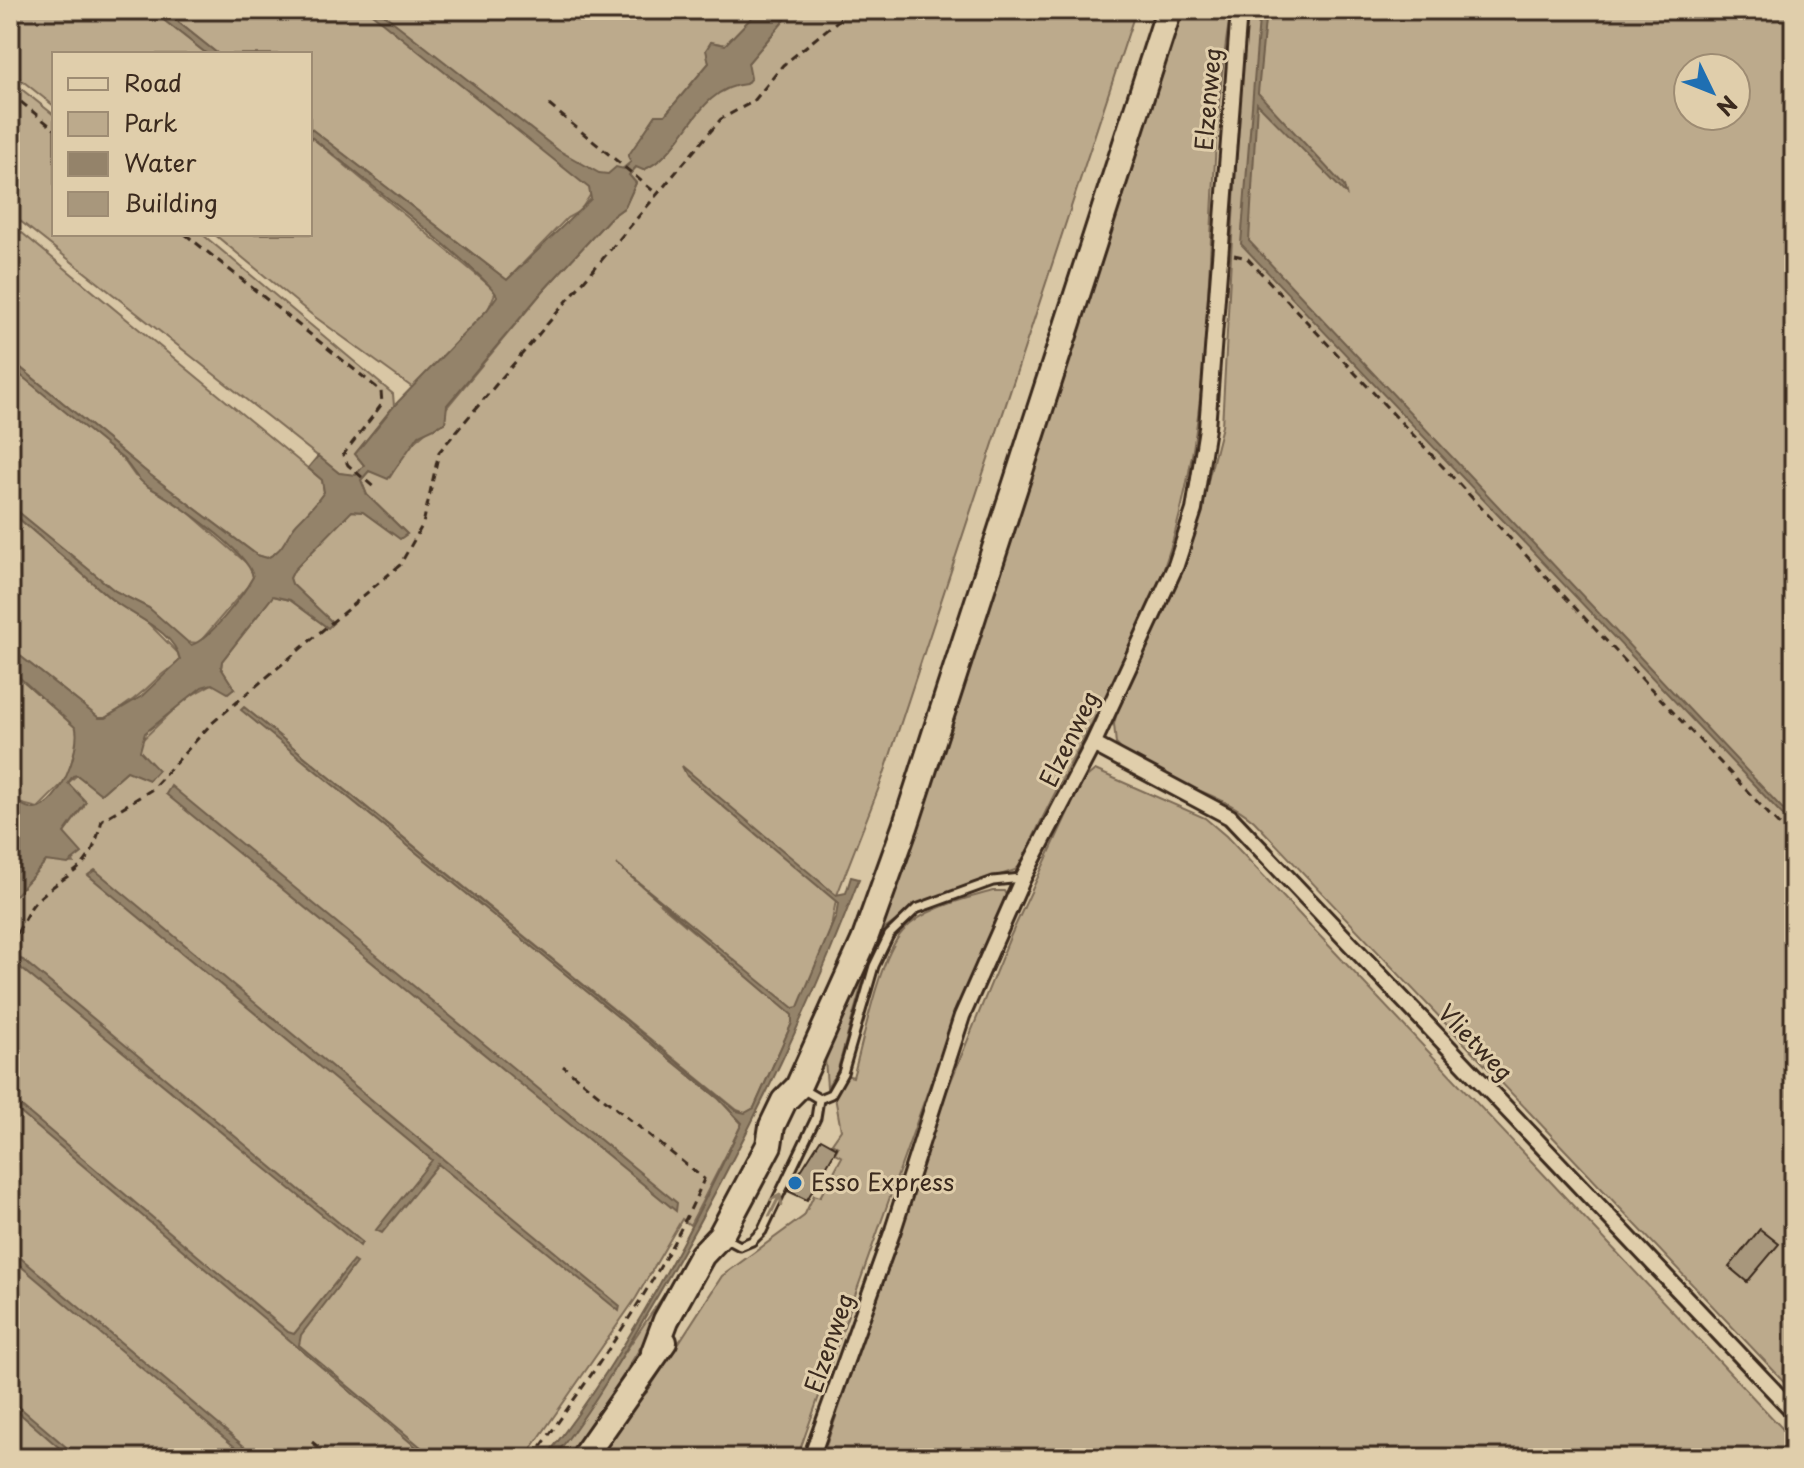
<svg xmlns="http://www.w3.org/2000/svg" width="1804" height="1468" font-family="'Playpen Sans',sans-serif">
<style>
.green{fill:#bcaa8c;stroke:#7c6a55;stroke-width:2;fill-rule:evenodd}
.water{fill:#94836a;stroke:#705f4c;stroke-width:2}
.building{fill:#a8977c;stroke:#3b2a1e;stroke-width:2}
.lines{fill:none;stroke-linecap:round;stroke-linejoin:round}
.lane-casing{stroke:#3b2a1e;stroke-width:13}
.street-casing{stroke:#3b2a1e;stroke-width:20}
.primary-casing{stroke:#3b2a1e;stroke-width:30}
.path{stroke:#3b2a1e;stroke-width:3;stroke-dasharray:8 6;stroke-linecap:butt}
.lane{stroke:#e0ceab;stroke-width:7}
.street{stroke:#e0ceab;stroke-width:14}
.primary{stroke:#e0ceab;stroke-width:24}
.oneway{stroke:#8e7c64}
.poi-dot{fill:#1f6fb2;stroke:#e0ceab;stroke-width:3}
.labels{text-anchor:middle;stroke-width:6;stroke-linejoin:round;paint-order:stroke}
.street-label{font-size:24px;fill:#3b2a1e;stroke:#e0ceab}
.poi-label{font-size:24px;fill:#3b2a1e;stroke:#e0ceab;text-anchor:start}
</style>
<rect width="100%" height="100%" fill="#d9c7a5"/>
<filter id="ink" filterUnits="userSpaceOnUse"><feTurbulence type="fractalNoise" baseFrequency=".0125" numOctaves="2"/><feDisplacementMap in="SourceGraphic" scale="16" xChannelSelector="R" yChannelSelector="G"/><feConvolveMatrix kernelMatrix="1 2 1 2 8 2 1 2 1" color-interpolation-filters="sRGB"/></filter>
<g filter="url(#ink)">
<path class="green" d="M10 10H151L207 54H54V106L10 71Z
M163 10H759L725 45 711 42 709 63 665 115H656L629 156 632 161 591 194 580 211 567 218 507 280 310 128V54H218Z
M793 10H1136L883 777 837 895 828 942 798 1013 659 903 793 1015 792 1023 754 1108 745 1113 737 1110 245 708 242 710 719 1099 742 1124 690 1225 682 1219 636 1298 525 1458H10V901L46 861 74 863 64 833 84 806 68 783 77 775 101 794 127 771 147 761 140 751V742L186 698 212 684 234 689 221 668 222 661 273 596 290 600 327 627 333 623 292 584 290 578 294 570 351 511 363 512 400 538 407 534 367 495 361 480 369 471 390 477 408 447 429 429 543 291 610 218 625 207 636 183 629 175 637 166 643 170C673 158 686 123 708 101 719 90 735 81 748 71V63Z
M1183 10H1231C1201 182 1222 360 1176 529 1144 648 1069 752 1021 865L1015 870C956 890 931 894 879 933Z
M1250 10H1794V1392L1254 821C1218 789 1144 778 1116 744L1114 724 1117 712 1192 543 1222 426 1242 50ZM1688 68H1736V116H1688Z
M10 80 54 115V234H202L393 394 394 406 355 454 364 465 356 476 339 473 10 213Z
M310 136 496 291 488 310 413 388 311 314 214 234H310Z
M10 223 322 480 324 492 278 554 267 558 257 555 149 474 10 359Z
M10 366 123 459 135 476 171 497 251 567 253 577 247 587 199 643 186 642 149 608 115 591 10 505Z
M10 511 111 599 147 622 178 653 180 660C174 668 166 670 159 677 142 694 127 706 105 718H99L10 648Z
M10 669 76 728 78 739 67 779 38 808 10 801Z
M1095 770 1205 818 1226 836 1794 1441V1458H822L944 1098 1010 937 1083 780Z
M993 891H1004L1007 897 952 1023 797 1458H592L617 1422 647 1392 722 1276 804 1216 814 1195 820 1197 842 1157 835 1153 838 1147 832 1143 841 1130 835 1097 846 1075 853 1077C864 1039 878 959 903 931 923 908 965 899 993 891Z
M866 970 837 1072 827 1087 825 1059Z
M670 1286 676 1290 598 1416 567 1458H553Z"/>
<path class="water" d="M151 10H163L218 54H207Z
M367 10H378L558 150 599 173 608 174 616 167 624 169 631 162 628 156 656 115H665L709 63 706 50 711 42 725 45 759 10H793L748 63 751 78 746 84C694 88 687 152 643 170L636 167 629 175 636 183 625 207 610 218 543 291 447 405 445 423 419 435 388 479 369 471 361 480 367 495 407 534 400 539 363 512 352 511 294 570 290 578 292 584 333 623 328 628 290 600 273 596 222 661 221 668 234 688 228 693 212 684 202 687 145 733 140 751 158 770 149 780 127 771 101 794 77 775 73 776 68 783 86 802 64 833 82 853 68 864 46 861 10 901V851L18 834C15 821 7 812 12 799 18 802 28 810 35 809 61 804 80 750 76 728L10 669V648L99 718H105L142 696 180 660C174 630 131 616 110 598 77 569 44 540 10 511V505L115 591 149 608 191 645C210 640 243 595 253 577 249 551 171 499 147 486 136 479 132 468 123 459L13 369 10 359 149 474 257 555 267 558C285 550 285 536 297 523 307 513 316 504 324 492L322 480 308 468 318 456 339 473 356 475 364 465 355 454 394 406 487 310 497 296C491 277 337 158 310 136V128L507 280 591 199 589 188Z
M1259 19 1265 20 1258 93 1344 186 1346 194 1257 103 1249 241 1794 821V827L1241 244Z
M244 707 737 1111 745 1113 754 1108 792 1023V1015L616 864 793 1008 798 1007 836 916 838 903 687 776 682 766 836 895 846 893 851 877 859 879C805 1023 735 1162 658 1295 625 1350 594 1408 553 1458H545C624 1358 688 1239 742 1123L719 1099 241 710Z
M171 786 677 1203 676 1211 166 794Z
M95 870 620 1306 619 1311 438 1164 382 1233 376 1230 432 1160 88 875Z
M14 957 23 960 362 1242 360 1246 22 969Z
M10 1097 288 1332 294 1334 353 1261 356 1263 301 1335 299 1345 434 1458H429L10 1104Z
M10 1249 258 1458H248L10 1257Z
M10 1399 79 1458H71L10 1405Z"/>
<path class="building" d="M821 1139 837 1148 807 1200 788 1191Z
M1760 1229 1779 1244 1747 1282 1729 1267Z"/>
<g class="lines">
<g class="lane-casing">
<path id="lane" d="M819 1099 831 1094 843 1073 874 966 889 935 916 909 993 881 1021 878
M723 1237 740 1246 752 1241 762 1231 816 1118 819 1099 802 1089"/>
</g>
<g class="street-casing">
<path id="street" d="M1093 744 1230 817 1794 1412
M811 1458 893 1230 962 1016 1023 878 1093 744 1176 565 1194 510 1207 428 1239 10"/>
</g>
<g class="primary-casing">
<path id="primary" d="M654 1352 666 1320 702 1255 721 1235 769 1145 772 1126 784 1101 798 1087 864 941 905 827 1169 10
M583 1458 664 1342"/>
</g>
<path class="path" d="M10 93 54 129
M549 105 657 194
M185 234 381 391 382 404 343 455 348 465 377 490
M1234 255 1247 258 1794 841
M10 941 12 943C20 930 27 909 38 899 75 865 88 877 102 820L151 790 211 724 400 565 423 524 439 452 721 119 754 101 783 65 851 10
M312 1442 332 1458
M533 1458C595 1369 662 1279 704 1179L563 1066"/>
<use href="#lane" class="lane"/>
<use href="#street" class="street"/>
<use href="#primary" class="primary"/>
</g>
<defs><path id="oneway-shaft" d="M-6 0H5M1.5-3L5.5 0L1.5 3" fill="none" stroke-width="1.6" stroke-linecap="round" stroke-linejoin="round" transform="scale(2)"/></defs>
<use class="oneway" href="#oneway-shaft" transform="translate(775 1205) rotate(-63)"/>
</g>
<circle class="poi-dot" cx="795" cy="1183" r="8"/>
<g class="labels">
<g class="street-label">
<text transform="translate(1209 99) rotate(-85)" y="8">Elzenweg</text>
<text transform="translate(1070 739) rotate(-64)" y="8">Elzenweg</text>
<text transform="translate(1475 1043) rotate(46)" y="8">Vlietweg</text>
<text transform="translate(830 1343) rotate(-71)" y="8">Elzenweg</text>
</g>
<g class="poi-label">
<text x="811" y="1191">Esso Express</text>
</g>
</g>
<rect width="1804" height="1468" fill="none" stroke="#e0ceab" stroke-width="40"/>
<rect x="20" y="20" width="1764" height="1428" fill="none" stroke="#3b2a1e" stroke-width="3" filter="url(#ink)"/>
<rect x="52" y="52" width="260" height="184" fill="#e0ceab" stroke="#9e8c73" stroke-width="2"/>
<rect x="68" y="78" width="40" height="12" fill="#e0ceab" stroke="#9e8c73" stroke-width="2"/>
<text x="124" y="92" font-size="24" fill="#3b2a1e">Road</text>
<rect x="68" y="112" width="40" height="24" fill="#bcaa8c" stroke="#9e8c73" stroke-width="2"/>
<text x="124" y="132" font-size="24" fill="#3b2a1e">Park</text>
<rect x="68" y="152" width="40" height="24" fill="#94836a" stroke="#9e8c73" stroke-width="2"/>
<text x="124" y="172" font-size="24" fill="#3b2a1e">Water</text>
<rect x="68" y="192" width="40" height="24" fill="#a8977c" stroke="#9e8c73" stroke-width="2"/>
<text x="124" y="212" font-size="24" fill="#3b2a1e">Building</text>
<g transform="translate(1712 92) rotate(133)"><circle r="38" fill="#e0ceab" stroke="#9e8c73" stroke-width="2"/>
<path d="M0-6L14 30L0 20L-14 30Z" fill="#1f6fb2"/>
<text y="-12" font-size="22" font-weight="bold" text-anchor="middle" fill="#3b2a1e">N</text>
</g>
</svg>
